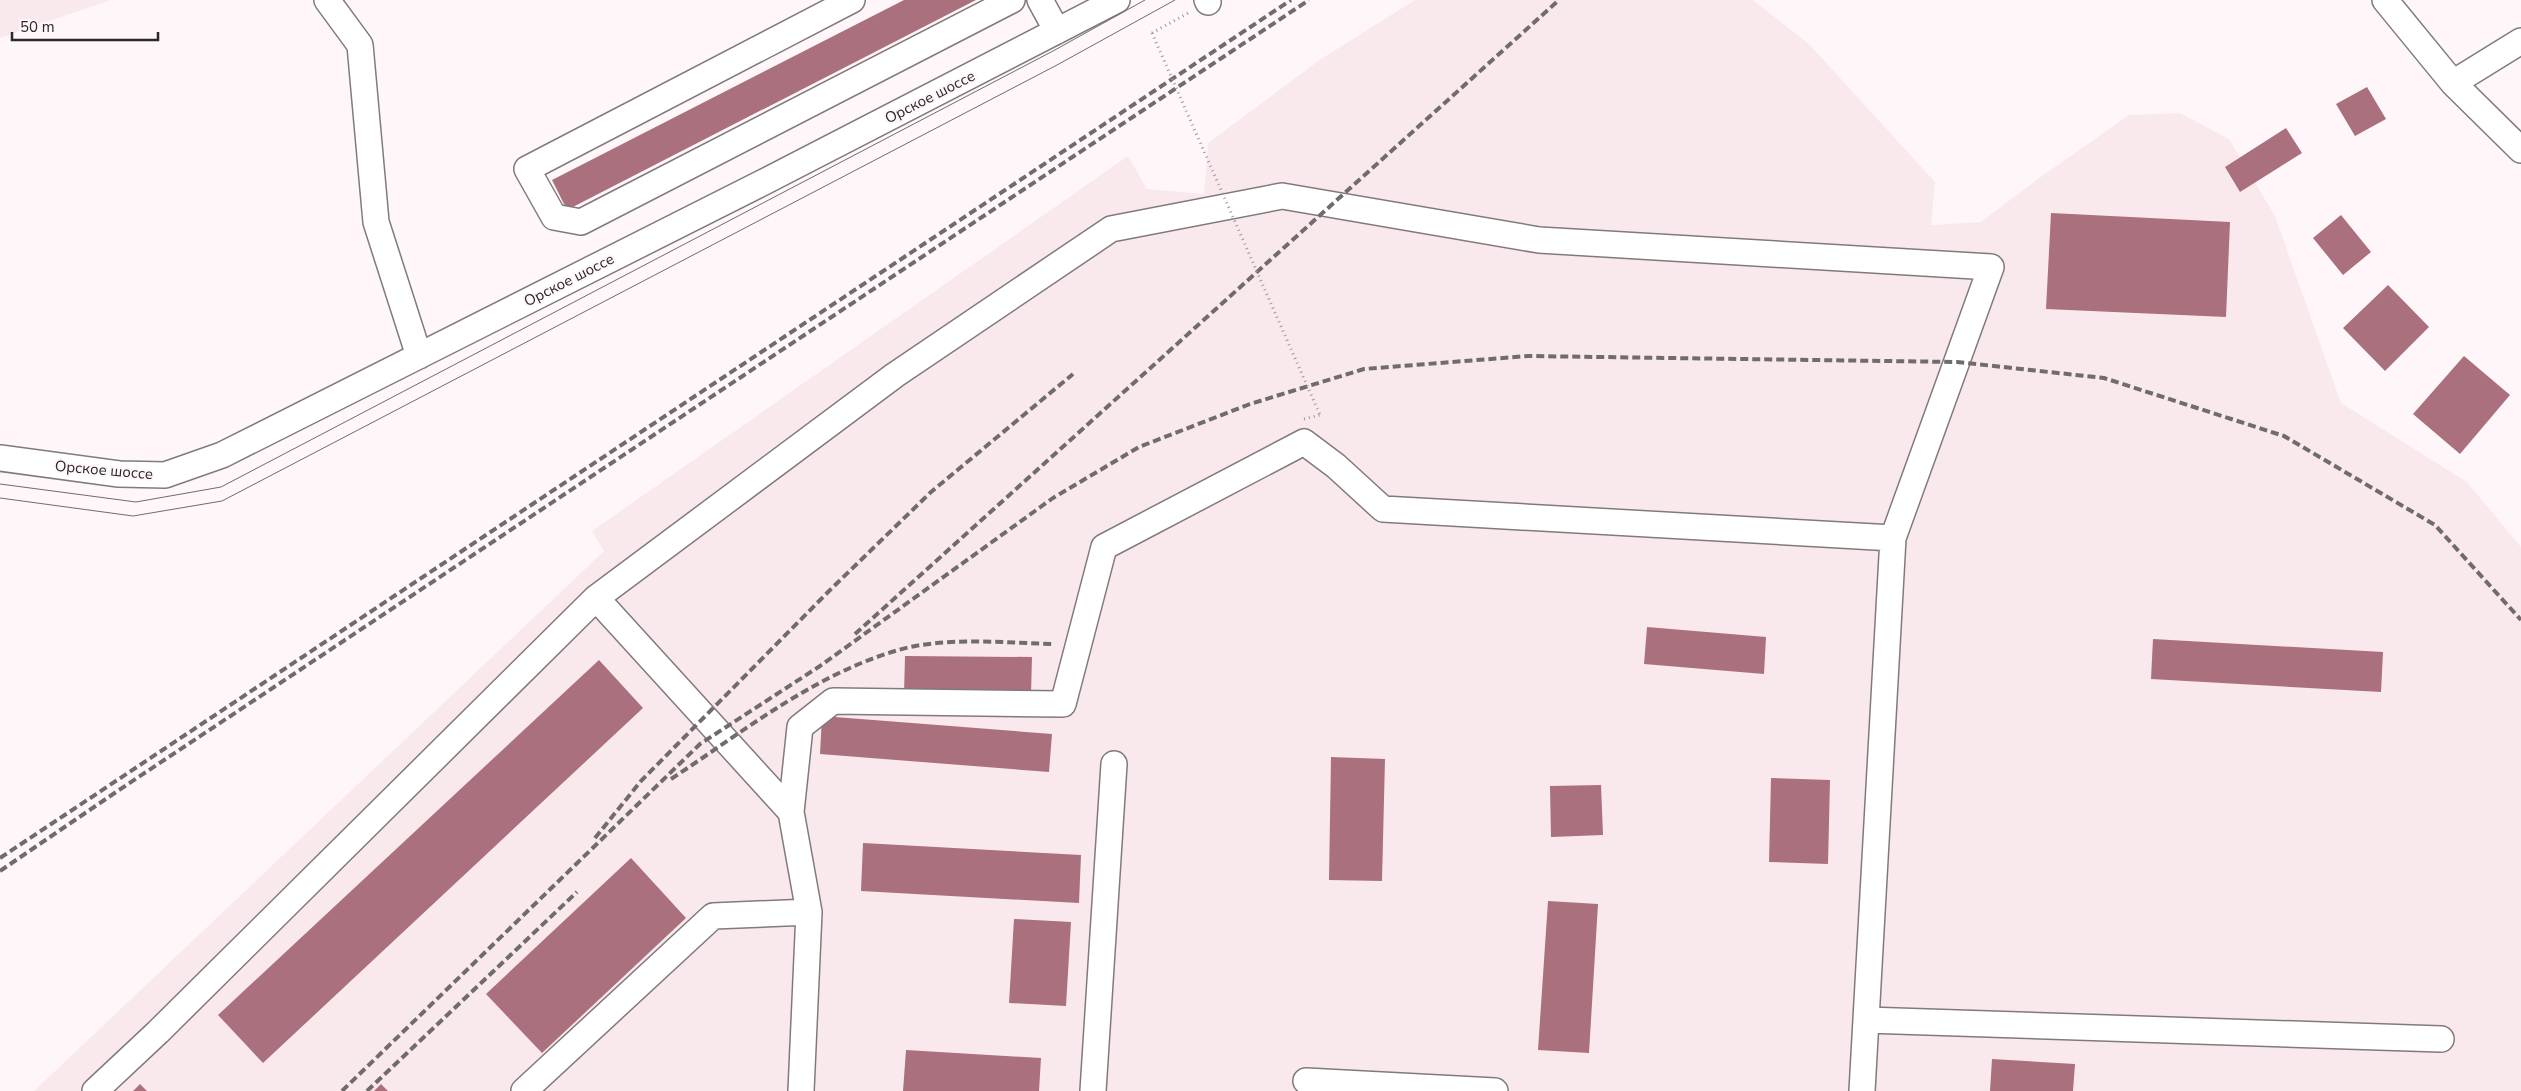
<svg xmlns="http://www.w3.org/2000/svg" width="2521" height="1091" font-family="'Nunito Sans',sans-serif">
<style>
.built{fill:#fae9ec}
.building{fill:#aa707d}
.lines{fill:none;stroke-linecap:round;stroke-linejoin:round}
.minor-casing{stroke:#817a7c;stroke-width:28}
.path{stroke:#9d9798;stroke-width:3;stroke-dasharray:1 4;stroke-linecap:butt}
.minor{stroke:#fff;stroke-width:25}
.tram{stroke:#706c6c;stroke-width:1}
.rail{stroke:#706c6c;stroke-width:4;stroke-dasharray:8 4;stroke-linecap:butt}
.path-bridge{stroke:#9d9798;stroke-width:3;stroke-dasharray:1 4;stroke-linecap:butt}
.labels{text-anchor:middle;stroke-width:4.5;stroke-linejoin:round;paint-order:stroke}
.street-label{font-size:15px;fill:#2b2828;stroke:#fef6f8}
</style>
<rect width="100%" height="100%" fill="#fef6f8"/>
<path class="built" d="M0 0H111L0 38Z
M1415 0H1753L1809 44 1935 182 1931 225 1981 222 2042 176 2129 115 2180 113 2229 139 2275 216 2341 403 2467 482 2521 547V1091H34L604 551 592 531 1128 156 1147 189 1204 194 1208 143 1321 59Z"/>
<path class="building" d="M904 0H976L567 210 552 180Z
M2367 87 2386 119 2355 136 2336 104Z
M2286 128 2302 153 2240 192 2225 167Z
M2051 213 2230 222 2226 317 2046 309Z
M2341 215 2371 252 2343 275 2313 238Z
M2388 285 2429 327 2385 371 2343 328Z
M2464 356 2510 395 2460 454 2413 414Z
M1647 627 1766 637 1764 674 1644 664Z
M2153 639 2383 652 2381 692 2151 679Z
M905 656 1032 657 1031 694H904Z
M599 660 643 708 263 1063 218 1015Z
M822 716 1052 734 1049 772 820 754Z
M1331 757 1385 759 1382 881 1329 880Z
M1771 778 1830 780 1828 864 1769 862Z
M1601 785 1603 835 1551 837 1550 786Z
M863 843 1081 855 1079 903 861 891Z
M631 858 686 918 542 1053 486 994Z
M1548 901 1598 904 1589 1053 1538 1050Z
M1014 919 1071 922 1066 1006 1009 1003Z
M906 1050 1041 1058 1039 1091H903Z
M1992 1059 2075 1064 2073 1091H1990Z
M140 1084 147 1091H133Z
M381 1084 388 1091H374Z"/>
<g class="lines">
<g class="minor-casing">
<path id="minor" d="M327 0 360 45 376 222 419 356
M852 0 527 169 554 217 581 222 1012 0
M1040 0 1057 31
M1207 0 1208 2
M2385 0 2453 83 2521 150
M2453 83 2521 41
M0 458 119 474 165 475 222 455 760 184 1117 0
M596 598 791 812 809 912 801 1091
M791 812 800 727 833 701 1063 704 1104 547 1304 442 1336 466 1383 509 1893 538
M1866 1020 2441 1039
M1306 1081 1495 1091
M95 1091 158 1032 596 598 895 375 1111 229 1282 196 1539 240 1991 267 1893 538 1862 1091
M524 1091 713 916 809 912
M1093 1091 1114 764"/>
</g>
<path class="path" d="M1152 33 1190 12
M1304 419 1320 415"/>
<use href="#minor" class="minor"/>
<path class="tram" d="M0 484 136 502 221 487 1053 51 1145 0
M0 498 133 516 222 501 1057 65 1175 0"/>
<path class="rail" d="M855 634 1559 0
M671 779C743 732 812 676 895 651 943 636 1005 643 1055 644
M595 838 641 781 830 590 931 492 1073 374
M0 858 1291 0
M0 871 119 790 1309 0
M342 1091 700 744 820 666 1053 498 1139 447 1250 404 1364 369 1528 356 1957 362 2104 378 2284 436 2435 525 2521 620
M367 1091 577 892"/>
<path class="path-bridge" d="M1152 33 1320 415"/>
</g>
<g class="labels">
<g class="street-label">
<text transform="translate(930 97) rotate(-27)" y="5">Орское шоссе</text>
<text transform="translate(569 280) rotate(-27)" y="5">Орское шоссе</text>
<text transform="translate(104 470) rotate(5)" y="5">Орское шоссе</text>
</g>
</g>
<path d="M12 32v8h146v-8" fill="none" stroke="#2b2828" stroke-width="2.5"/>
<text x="20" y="32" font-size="15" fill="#2b2828" stroke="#fef6f8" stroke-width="4" paint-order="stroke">50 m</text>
</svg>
